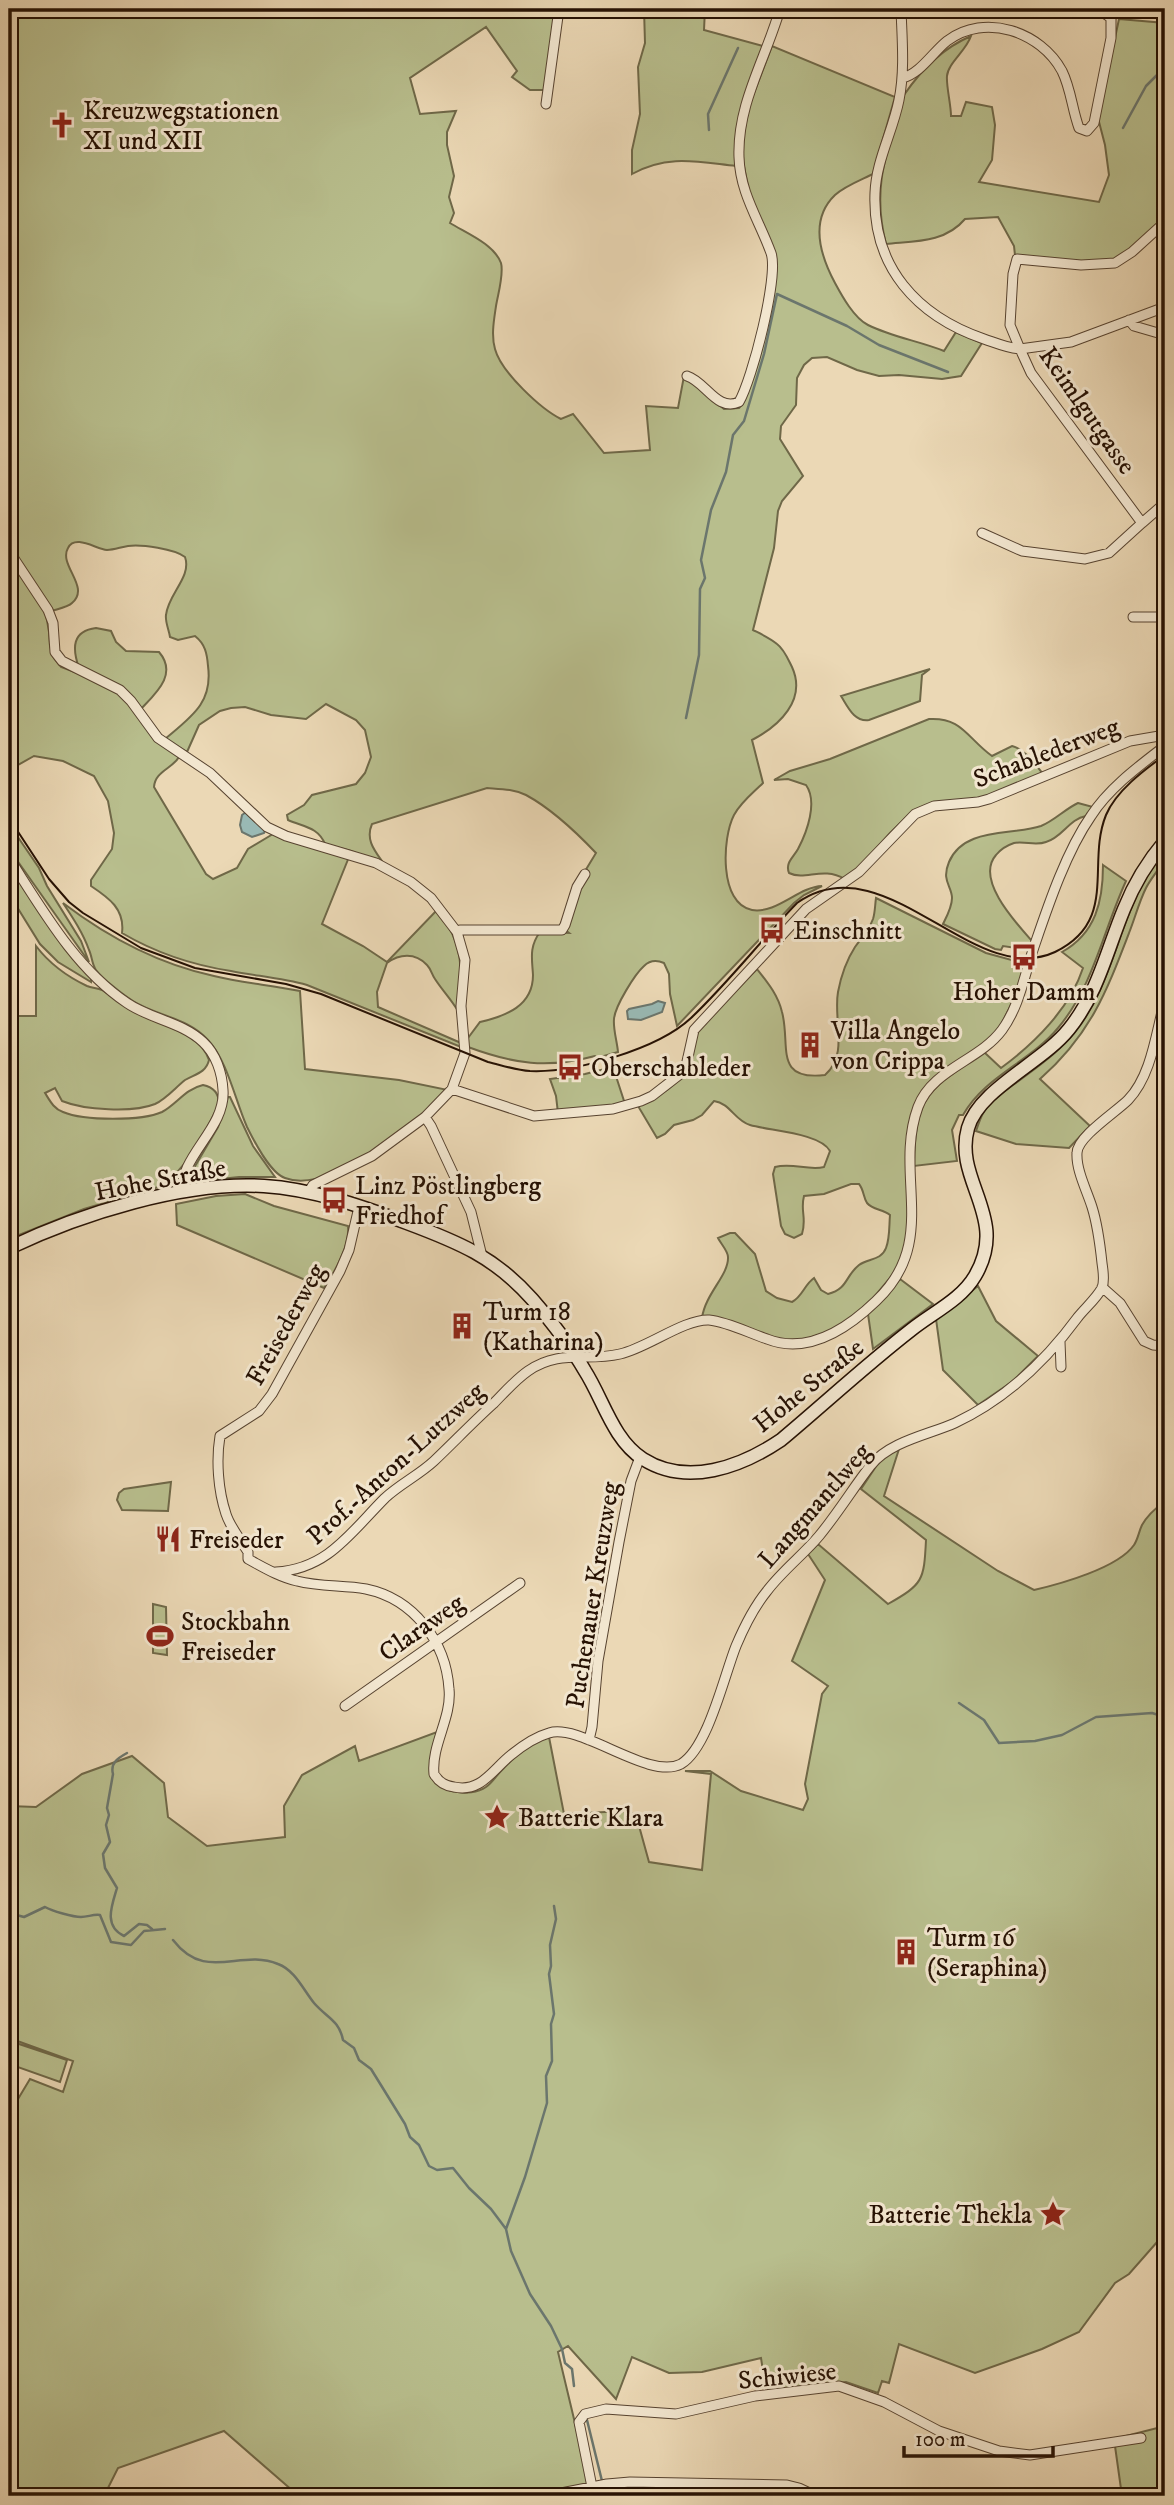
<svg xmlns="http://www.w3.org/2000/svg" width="1174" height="2505" font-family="'IM FELL DW Pica',serif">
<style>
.green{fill:#b8be8d;stroke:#6f6848;stroke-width:2}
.water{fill:#99b9b4;stroke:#6b766d;stroke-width:2}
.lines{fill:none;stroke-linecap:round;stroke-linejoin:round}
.stream{stroke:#6b766d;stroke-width:2.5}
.street-casing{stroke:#574330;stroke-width:11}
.secondary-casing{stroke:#261103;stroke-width:15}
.street{stroke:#f2e6cf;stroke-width:9}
.secondary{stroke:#f2e6cf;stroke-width:12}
.tram{stroke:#261103;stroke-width:2}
.labels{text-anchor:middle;stroke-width:6;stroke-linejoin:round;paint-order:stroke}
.poi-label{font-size:26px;fill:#261103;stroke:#f2e6cf;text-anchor:start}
.street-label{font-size:26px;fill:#261103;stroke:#f2e6cf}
</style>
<rect width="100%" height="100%" fill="#ebd8b5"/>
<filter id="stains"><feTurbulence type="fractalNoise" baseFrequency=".00286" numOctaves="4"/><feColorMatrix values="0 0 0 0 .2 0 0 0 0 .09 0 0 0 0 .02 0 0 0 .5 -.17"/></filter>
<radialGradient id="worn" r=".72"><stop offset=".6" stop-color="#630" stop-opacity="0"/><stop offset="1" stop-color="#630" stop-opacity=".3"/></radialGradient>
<path class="green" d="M9 9H555L545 90H530L512 77 517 71 486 27 410 78 420 114 456 111 447 132V145L454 176 449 197 454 213 450 223C466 233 494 244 501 263 504 274 498 294 496 306 494 320 491 335 495 349 501 372 541 409 561 419L573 414 604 453 650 450 646 406 678 408 684 376 724 409 739 408 743 403 776 268 750 198 742 156 744 133 749 106 772 46 895 97 873 174C861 180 845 186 835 195 809 220 820 255 835 283 842 296 854 318 868 325 892 337 919 341 944 351L956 332 982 343 961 376 942 379 899 375 879 376 857 370 827 357 812 358 804 365 797 378 796 405 781 426 780 439 803 476 782 501 778 511 774 548 753 630C761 634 770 638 777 644 784 649 788 659 792 667 807 700 779 726 752 740L763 783C753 793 741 802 734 815 722 838 719 904 752 910 777 914 798 887 822 886L804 895 794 903 677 1026 670 994 669 974 664 963C657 960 650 960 644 966 635 974 615 1006 614 1019 613 1029 617 1041 618 1052L597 1058 595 1056C547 1069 514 1064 468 1047V1038L480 1022C506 1016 533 1006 533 975 532 958 529 947 540 932L569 933 560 926 576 886 596 853C577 833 550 808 526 795 514 789 500 789 487 788L372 824C365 840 375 851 384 864L351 851 325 844C318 827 304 827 288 820L287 815 304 805 312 795 356 784 365 773 371 757 365 730 356 720 326 704 306 719 271 715 245 707 231 708 220 711 199 725 187 752 165 739C191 717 213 703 208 666 207 653 205 644 195 636L178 640 170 637C169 630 165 622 166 615 168 594 192 577 185 557 175 549 141 544 128 546 121 547 114 550 107 550 96 549 75 534 68 548 58 565 91 587 72 603 68 607 58 609 52 611L11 549 9 543Z
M644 9H705L704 30 763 46 737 132 736 166C698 162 668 154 632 174V150L640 114 638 67 645 43Z
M1119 19 1165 23V218L1125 255 1103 264 1015 255 1014 246 998 217 965 219C945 243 914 241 886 244 871 185 888 150 904 95 921 70 943 48 971 36 966 51 948 63 947 76 946 85 951 105 951 116H961L966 102 992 107 995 125 992 160 979 182 1099 202 1109 175 1105 145 1098 118Z
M9 559 45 608 49 632 50 646 54 658 61 667 96 680 122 695 179 757C172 769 155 771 154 787L206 874 213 879 237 868 248 849 273 834 349 857 322 924 363 946 387 962 437 910C465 944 462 970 458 1011 451 999 442 990 435 979 432 975 431 969 427 965 415 952 399 954 387 963L377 992 378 1007 461 1043V1047L307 985C282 978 256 976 231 971 192 965 156 953 122 933 125 909 109 898 91 886V880L112 849 114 833 108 801 94 776 63 761 34 756 9 770V602L13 595 9 579Z
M96 628 111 631 116 642 126 651 159 652C178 674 156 693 141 709L79 668C72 648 72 631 96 628Z
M930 669 922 675 920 701 869 720C854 722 848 707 841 696Z
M929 719C962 717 967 738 992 756L1012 746C1026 750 1034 763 1043 774L990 796 913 811 890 833 861 866 845 879C822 866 806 881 789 873 785 863 793 858 798 849 807 832 818 802 806 785L788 779 774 780 790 771 830 759Z
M1078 803 1093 807 1086 816C1069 819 1062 838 1046 842 1036 846 1025 841 1014 843 1008 845 1000 850 996 855 975 879 1015 922 1032 941L1030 950 1003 946 1001 950 995 949 943 924C947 916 952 907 952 898 952 886 941 881 949 862 964 827 1010 836 1041 826 1054 821 1065 809 1078 803Z
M9 824 39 868 47 886 81 941 89 962 9 849Z
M1165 850C1165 865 1153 874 1146 888 1139 902 1135 918 1129 933 1106 993 1090 1035 1040 1079L1090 1126 1069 1148 1016 1144 976 1131C979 1123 981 1114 987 1107 996 1096 1009 1088 1020 1080 1040 1065 1060 1051 1076 1031 1118 977 1120 902 1165 850Z
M9 864 91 978V982L58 962 40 944 9 894Z
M1103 865 1126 881C1103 931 1094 985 1058 1028 1030 1062 985 1076 963 1115H959L952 1130 957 1161 914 1166C915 1094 928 1091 984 1052L1001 1068C1035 1043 1070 1008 1083 968L1062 952C1096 933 1103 901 1103 865Z
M876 898 986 953 1026 964 1022 983 1000 1027 986 1044 948 1068 916 1108 909 1234 900 1266 864 1309 831 1331 793 1343 702 1318C705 1294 729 1275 728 1257 728 1251 721 1244 718 1238L730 1233H735L755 1254 766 1291 777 1298 792 1302C803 1296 804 1285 814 1278L821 1290 828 1294C848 1289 845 1276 859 1265 868 1258 881 1261 886 1248 890 1238 889 1226 890 1215 883 1209 873 1210 867 1203 863 1197 864 1190 859 1184H851L824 1194 804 1196C800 1211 807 1218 802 1234L794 1238 785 1234 781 1226 773 1174 775 1167C792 1162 808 1171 824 1167L830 1151C820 1133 771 1131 750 1125 735 1121 730 1103 714 1101L702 1115 693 1120 674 1125 665 1134 657 1138 638 1106 667 1090 685 1075 699 1028 757 969C768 983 778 995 782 1012 791 1045 773 1081 825 1075 849 1054 833 1020 838 992 841 976 846 961 855 947 862 937 869 930 873 919 875 913 875 905 876 898Z
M63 903C109 938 158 964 214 976 242 983 271 985 300 991L305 1069 399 1080 448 1090C417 1123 331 1195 285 1178 270 1173 254 1141 247 1127 235 1100 228 1062 208 1040 189 1018 157 1016 133 1001 123 995 103 979 96 970 92 965 92 956 89 950 83 933 73 918 63 903Z
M36 946C49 963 68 977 87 986 92 988 98 988 102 990 115 998 125 1008 139 1014 162 1026 200 1032 209 1060 206 1073 195 1074 185 1080 175 1088 166 1099 155 1104 133 1113 84 1110 62 1101L55 1088 45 1093C50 1101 54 1109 63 1112 84 1121 142 1121 162 1112 177 1104 185 1089 203 1085 213 1087 219 1093 219 1104 207 1130 186 1169 162 1186L84 1209 9 1239V1016H36Z
M613 1067 625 1104 558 1113 556 1096 550 1079 585 1074Z
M228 1097H230L253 1146 275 1177H239L192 1182 191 1173 218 1127Z
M245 1194 274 1206 348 1226C350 1247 335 1271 324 1288L177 1225 176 1204 216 1196Z
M900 1279 933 1304 873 1349 868 1314Z
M978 1286 996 1321 1038 1356 1013 1381 978 1405 943 1370 936 1319Z
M899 1449 884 1496 998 1571 1034 1590C1060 1584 1118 1568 1134 1545 1138 1539 1139 1531 1142 1525 1147 1516 1157 1507 1165 1501V2233L1129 2274 1115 2283 1079 2332 1042 2349 975 2373 899 2344 889 2383 882 2381 878 2393 846 2382 766 2390 761 2358 702 2372 669 2373 632 2357 616 2399 568 2346 558 2352 590 2486 537 2496H408L293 2491 224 2431 118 2468 104 2496H9V2114L30 2079 63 2092 73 2061 9 2038V1806L36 1807 82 1774 132 1756 164 1783 168 1817 207 1846 285 1837 284 1806 302 1775 355 1746 359 1761 437 1732 430 1773C436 1793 470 1798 486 1787 492 1783 496 1776 501 1771 515 1756 529 1743 549 1737L564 1814 626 1811 636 1815 649 1862 702 1870 711 1774 685 1771H710L741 1791 803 1810 808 1799 805 1784 822 1694 828 1686 792 1661 825 1580 808 1554 818 1544 888 1604C923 1584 924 1581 926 1540L861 1489 883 1456Z
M171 1482 168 1511 122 1510 117 1500 119 1493 124 1489Z
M153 1604 166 1607 167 1655 153 1653Z
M16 2043 67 2060 60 2082 9 2064Z
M1165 2426V2496H1122L1114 2439Z"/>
<path class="water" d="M246 812 265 830 264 833 252 837 242 832 240 825 242 815Z
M658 1001 665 1003 662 1012 641 1020 628 1019 627 1011 629 1009 652 1004Z"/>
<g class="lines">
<path class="stream" d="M1123 128 1146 86 1165 67
M709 130 708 114 738 48
M686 718 699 655 700 589 705 578 701 560 711 510 726 472 733 435 744 421 764 354 777 294 847 326 879 345 948 372
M1164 1168 1165 1169
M959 1703 984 1720 999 1743 1035 1741 1062 1735 1096 1717 1152 1713 1165 1717
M127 1753C118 1758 110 1763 113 1774L107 1808 109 1815 106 1825 110 1842 103 1854 105 1868 117 1888C112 1905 103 1926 124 1936L139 1924 147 1925 152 1929
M9 1913 24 1917 45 1907C52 1911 73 1917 81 1917 88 1917 93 1914 100 1915L111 1942 131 1945 144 1931 165 1929
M173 1940C206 1983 240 1948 278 1964 295 1970 304 1991 314 2003 327 2018 339 2020 343 2040L354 2048 359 2060 371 2069 405 2124 410 2137 419 2145 429 2166 437 2170 453 2168 469 2188 491 2209 506 2229 511 2251 530 2294 551 2326 562 2349 565 2363 572 2369 574 2386
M506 2229 525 2177 547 2103 546 2076 552 2061 551 2024 554 2014 549 1974 551 1966 550 1945 556 1919 554 1906
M587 2420 602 2481
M604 2488 606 2496"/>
<g class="street-casing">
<path id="street" d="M901 9C902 39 905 70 899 100 893 131 876 161 875 193 872 267 917 316 984 339 996 343 1007 348 1020 349L1031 373 1142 523 1109 553 1085 559 1022 551 982 533
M1098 9 1111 18
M902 78C920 74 933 52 947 41 985 12 1041 32 1062 71 1071 89 1072 109 1079 128L1087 131 1094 123 1111 38V18L1116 9
M546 104 559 9
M1165 222 1132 252 1115 263 1081 265 1017 259 1013 274 1010 325 1020 349 1071 342 1165 307
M1129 320 1134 326 1165 335
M687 376C706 382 717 412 739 402 752 380 779 276 771 253 759 220 740 193 739 157 737 104 766 58 780 9
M1142 523 1165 503
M9 551 48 610 53 623 55 652 62 661 120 690 131 701 158 738 210 773 267 827 286 836 376 863 411 882 431 898 457 932 465 960 461 1006 465 1053 452 1089 425 1117 372 1156 313 1185 308 1193
M1133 617H1165
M9 858C42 909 75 968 127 1003 150 1019 182 1022 203 1042 216 1054 222 1073 223 1090 226 1129 178 1157 183 1192
M457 932 460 930H562L565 925 577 887 585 874
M452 1089 534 1116 613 1109 641 1101 652 1096 683 1072 686 1066 694 1030 806 909 859 872 915 814 934 806 978 802 989 799 1130 741 1165 735
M425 1117 431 1126 471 1212 482 1256
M359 1207 349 1250 340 1271 272 1394 259 1411 220 1436C216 1460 218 1490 226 1514 230 1527 241 1540 248 1552V1559C263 1567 279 1577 297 1581 320 1587 343 1585 366 1589 414 1599 446 1642 449 1689 452 1718 431 1745 434 1774 438 1781 445 1786 454 1787 481 1793 492 1770 511 1755 522 1746 535 1737 549 1733 581 1723 649 1781 681 1764 708 1748 724 1676 736 1646 744 1627 754 1607 767 1591 782 1571 803 1555 819 1536 838 1513 853 1488 871 1465 891 1441 928 1435 955 1423 1006 1399 1045 1362 1078 1317 1085 1308 1096 1299 1102 1288 1105 1280 1103 1271 1102 1263 1100 1244 1098 1226 1092 1207 1087 1191 1076 1170 1077 1153 1077 1137 1116 1112 1128 1100 1152 1075 1156 1032 1165 1000
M1102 1287 1120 1303 1144 1341 1153 1345 1165 1346
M1060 1342 1061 1367
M276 1572C328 1569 351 1532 385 1498 400 1484 419 1475 434 1461 454 1442 473 1422 493 1404 504 1393 515 1380 528 1371 560 1349 586 1362 620 1354 647 1348 684 1319 709 1320 728 1322 749 1333 767 1339 808 1355 847 1329 876 1301 940 1241 893 1175 918 1107 932 1069 979 1061 1002 1030 1020 1005 1024 976 1034 947 1048 906 1066 852 1091 816 1109 788 1139 766 1165 746
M345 1706 520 1583
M589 1740 592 1727 598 1661 619 1542 631 1481 640 1457
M592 2487 579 2422 585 2414 606 2409 676 2414 755 2396 839 2386 884 2402 939 2431 999 2451 1030 2455 1141 2438
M546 2496 607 2484 630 2482 787 2485 799 2488 816 2496"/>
</g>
<g class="secondary-casing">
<path id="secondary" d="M9 1248C80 1214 184 1181 264 1186 312 1189 361 1206 407 1223 458 1242 495 1257 532 1299 551 1321 570 1345 585 1371 603 1399 613 1440 643 1459 687 1487 741 1467 781 1440 824 1404 866 1365 911 1330 932 1313 961 1300 975 1276 1010 1217 953 1181 968 1128 979 1089 1042 1063 1069 1029 1098 993 1107 950 1124 909 1134 884 1148 861 1165 841"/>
</g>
<use href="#street" class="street"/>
<use href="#secondary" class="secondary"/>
<path class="tram" d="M9 818 49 879 69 902 83 913 141 948 195 968 286 984 321 994 488 1062C501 1065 515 1070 530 1071 575 1073 658 1049 691 1018 729 982 761 940 797 903 885 841 973 990 1055 952 1119 921 1086 864 1106 815 1116 791 1144 770 1165 755"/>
</g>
<defs>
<g id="church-bare" transform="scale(2.1)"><path d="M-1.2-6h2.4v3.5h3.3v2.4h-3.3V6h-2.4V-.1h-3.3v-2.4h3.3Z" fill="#8f2418" stroke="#f2e6cf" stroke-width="2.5" paint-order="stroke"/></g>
<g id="bus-bare" transform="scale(2.1)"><path d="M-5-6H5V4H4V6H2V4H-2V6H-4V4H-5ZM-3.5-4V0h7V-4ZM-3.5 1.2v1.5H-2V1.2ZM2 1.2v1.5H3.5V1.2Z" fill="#8f2418" stroke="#f2e6cf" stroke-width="2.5" paint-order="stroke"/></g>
<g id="building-bare" transform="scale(2.1)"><path d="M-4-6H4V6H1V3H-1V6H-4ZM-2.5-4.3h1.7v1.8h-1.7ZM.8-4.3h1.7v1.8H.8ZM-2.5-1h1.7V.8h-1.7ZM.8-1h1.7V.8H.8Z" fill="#8f2418" stroke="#f2e6cf" stroke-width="2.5" paint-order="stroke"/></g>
<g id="restaurant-bare" transform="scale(2.1)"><path d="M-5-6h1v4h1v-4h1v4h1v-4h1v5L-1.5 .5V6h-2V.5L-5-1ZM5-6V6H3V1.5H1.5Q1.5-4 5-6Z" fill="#8f2418" stroke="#f2e6cf" stroke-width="2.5" paint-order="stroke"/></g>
<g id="stadium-bare" transform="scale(2.1)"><path d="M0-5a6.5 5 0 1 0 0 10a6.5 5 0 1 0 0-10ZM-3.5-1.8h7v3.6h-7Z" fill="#8f2418" stroke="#f2e6cf" stroke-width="2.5" paint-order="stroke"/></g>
<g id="sight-bare" transform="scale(2.1)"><path d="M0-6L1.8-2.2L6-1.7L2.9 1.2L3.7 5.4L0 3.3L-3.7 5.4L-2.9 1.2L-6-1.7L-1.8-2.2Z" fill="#8f2418" stroke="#f2e6cf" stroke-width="2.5" paint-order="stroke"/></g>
</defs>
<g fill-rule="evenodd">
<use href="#church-bare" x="62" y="125"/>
<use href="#bus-bare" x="772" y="930"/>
<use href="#bus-bare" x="1024" y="957"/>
<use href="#building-bare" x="810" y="1045"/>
<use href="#bus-bare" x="570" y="1067"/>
<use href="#bus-bare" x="334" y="1200"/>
<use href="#building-bare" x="462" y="1326"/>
<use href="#restaurant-bare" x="168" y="1539"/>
<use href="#stadium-bare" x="160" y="1636"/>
<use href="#sight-bare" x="497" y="1817"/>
<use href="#building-bare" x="906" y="1952"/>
<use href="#sight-bare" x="1053" y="2214"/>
</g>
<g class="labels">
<g class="poi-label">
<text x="83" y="119">Kreuzwegstationen<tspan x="83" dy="30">XI und XII</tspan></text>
<text x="793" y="939">Einschnitt</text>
<text x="1024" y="1000" text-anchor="middle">Hoher Damm</text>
<text x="831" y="1039">Villa Angelo<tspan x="831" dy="30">von Crippa</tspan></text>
<text x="591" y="1076">Oberschableder</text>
<text x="355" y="1194">Linz Pöstlingberg<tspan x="355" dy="30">Friedhof</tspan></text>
<text x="483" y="1320">Turm 18<tspan x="483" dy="30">(Katharina)</tspan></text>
<text x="189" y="1548">Freiseder</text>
<text x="181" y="1630">Stockbahn<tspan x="181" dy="30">Freiseder</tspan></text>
<text x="518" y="1826">Batterie Klara</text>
<text x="927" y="1946">Turm 16<tspan x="927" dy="30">(Seraphina)</tspan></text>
<text x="1032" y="2223" text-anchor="end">Batterie Thekla</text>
</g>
<g class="street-label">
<text transform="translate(1088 410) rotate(55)" y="9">Keimlgutgasse</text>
<text transform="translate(1046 752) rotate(-21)" y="9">Schablederweg</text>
<text transform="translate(160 1179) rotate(-11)" y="9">Hohe Straße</text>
<text transform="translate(285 1324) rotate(-61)" y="9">Freisederweg</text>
<text transform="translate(808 1385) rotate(-39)" y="9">Hohe Straße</text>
<text transform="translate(395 1463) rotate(-42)" y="9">Prof.-Anton-Lutzweg</text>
<text transform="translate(814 1505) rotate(-49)" y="9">Langmantlweg</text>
<text transform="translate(592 1595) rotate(-81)" y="9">Puchenauer Kreuzweg</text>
<text transform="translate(421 1627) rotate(-35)" y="9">Claraweg</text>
<text transform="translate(787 2375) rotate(-6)" y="9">Schiwiese</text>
</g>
</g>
<rect width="1174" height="2505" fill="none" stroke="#ebd8b5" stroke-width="35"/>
<rect x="10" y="10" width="1153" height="2484" fill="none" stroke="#261103" stroke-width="3.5"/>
<rect x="18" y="18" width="1139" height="2470" fill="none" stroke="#261103" stroke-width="2"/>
<path d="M904 2446v10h149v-10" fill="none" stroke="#261103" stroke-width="3.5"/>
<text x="915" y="2446" font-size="21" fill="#261103" stroke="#f2e6cf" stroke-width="5" paint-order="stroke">100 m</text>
<rect width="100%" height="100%" filter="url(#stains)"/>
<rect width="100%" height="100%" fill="url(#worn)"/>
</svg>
